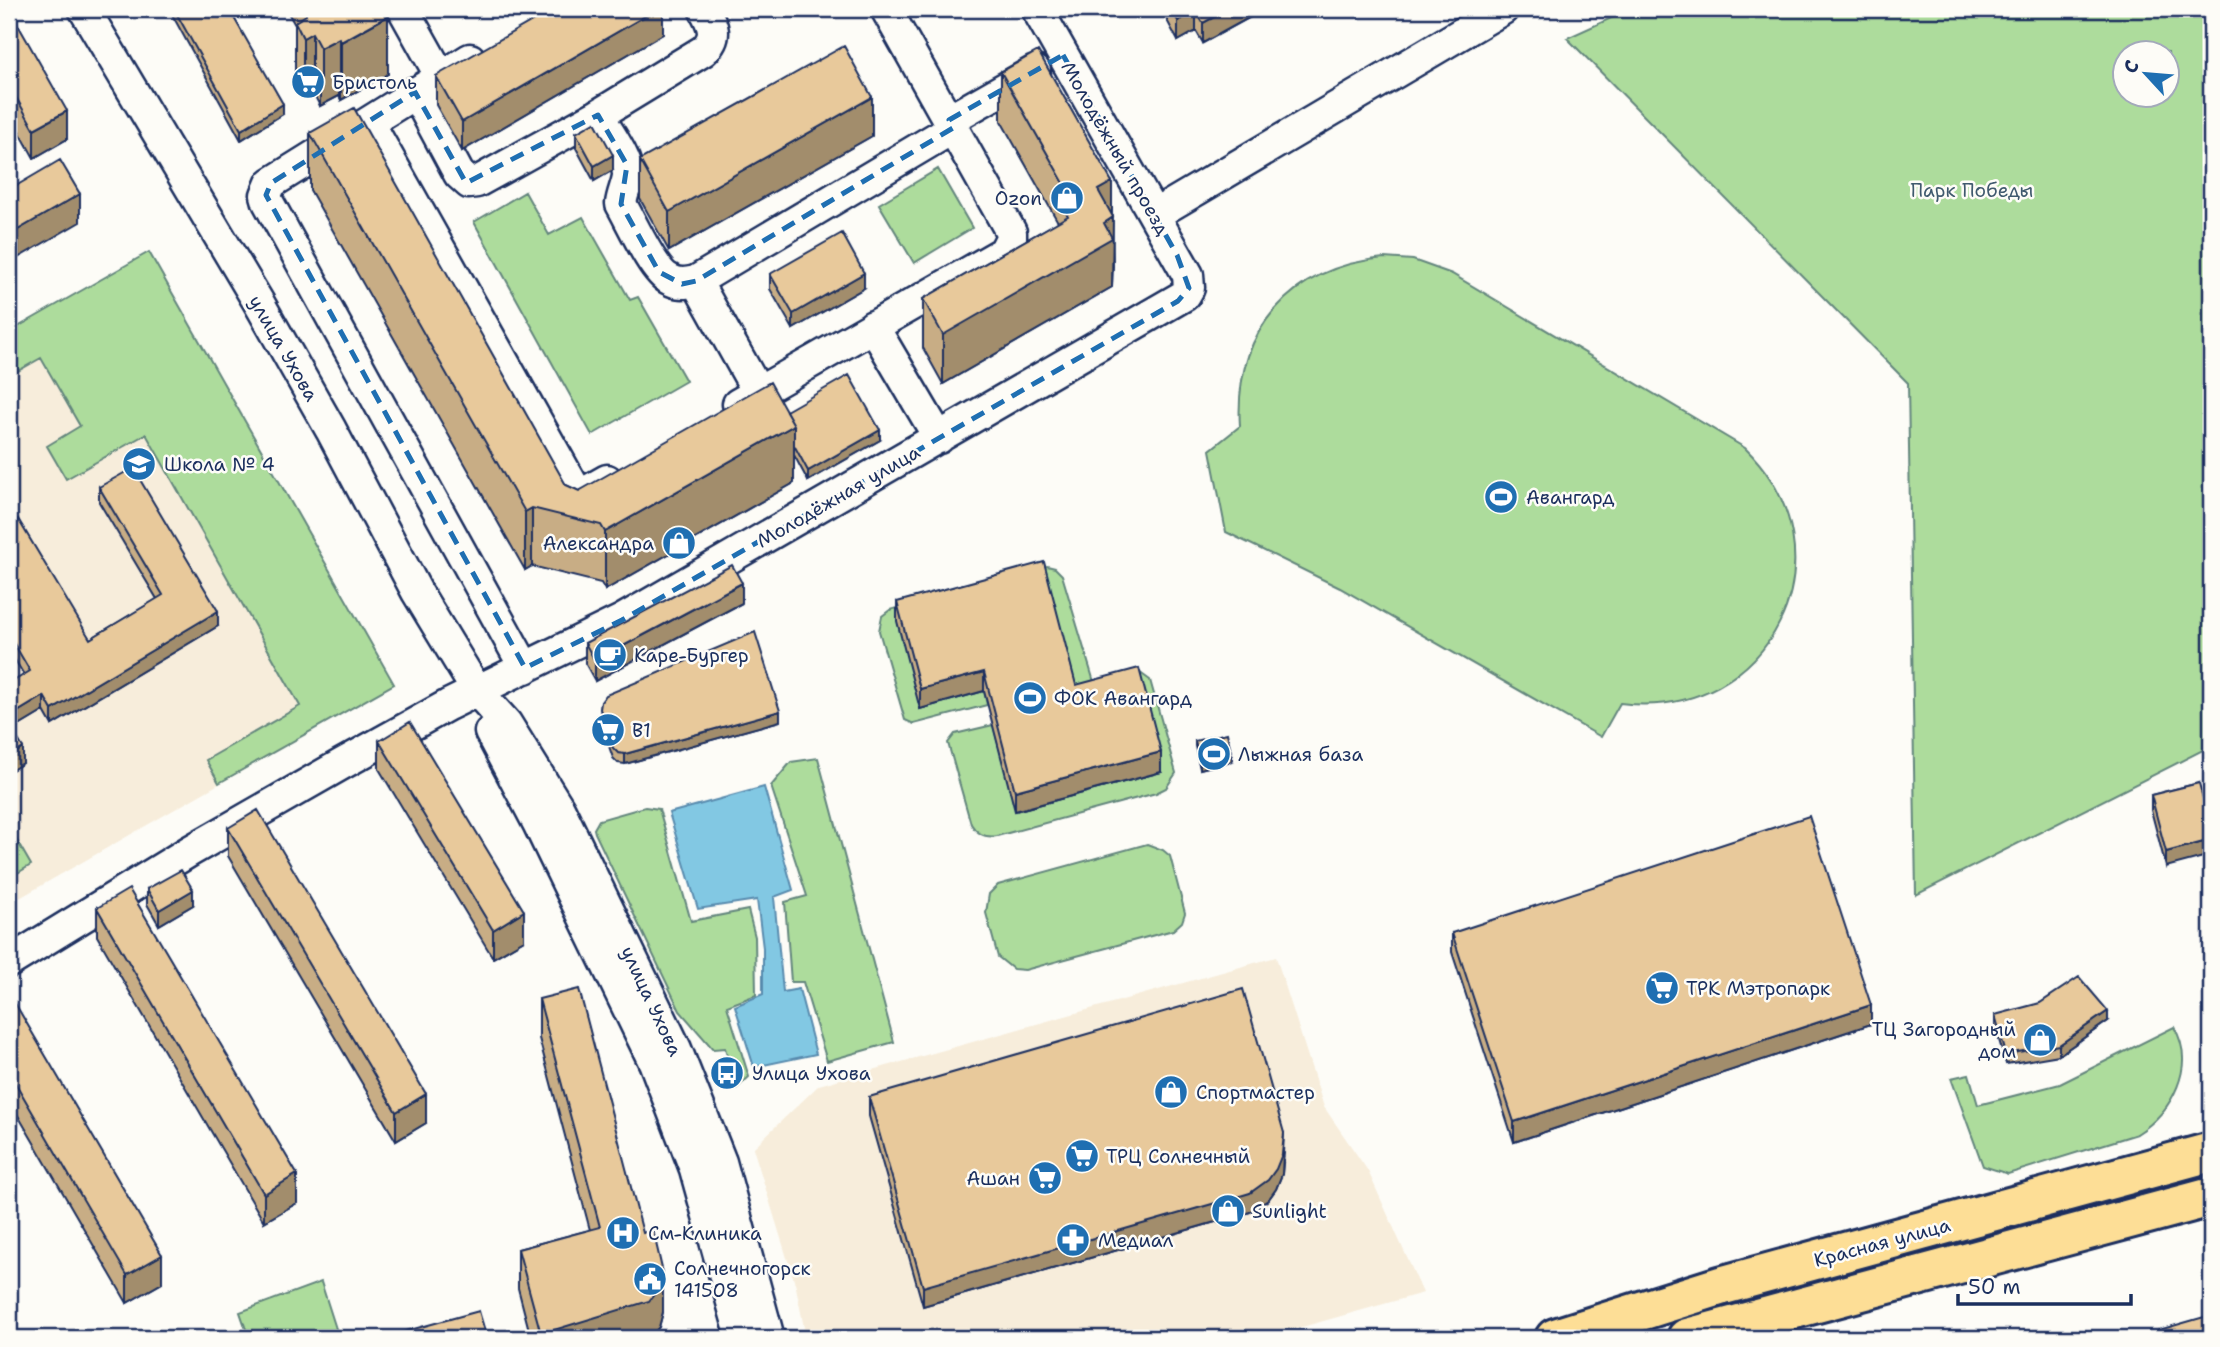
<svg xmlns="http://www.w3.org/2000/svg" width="2220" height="1347" font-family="'Shantell Sans',sans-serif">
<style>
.built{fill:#f7eddb}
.green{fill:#addc9c;stroke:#64867d;stroke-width:2;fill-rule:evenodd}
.water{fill:#82c8e3;stroke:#598bae;stroke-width:2}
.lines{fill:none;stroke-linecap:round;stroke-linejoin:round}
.minor-casing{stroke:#1b2f5e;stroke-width:35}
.highway-casing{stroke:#1b2f5e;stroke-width:44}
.minor{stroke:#fdfcf7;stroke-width:30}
.highway{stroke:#fdde96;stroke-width:38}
.wall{fill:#c8ad85;stroke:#1b2f5e;stroke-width:2}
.shaded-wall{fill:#a28d6c;stroke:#1b2f5e;stroke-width:2}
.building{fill:#e8c99b;stroke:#1b2f5e;stroke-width:2}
.marked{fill:none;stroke:#1f6fb2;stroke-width:5;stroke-dasharray:14 9;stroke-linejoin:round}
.labels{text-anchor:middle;stroke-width:5;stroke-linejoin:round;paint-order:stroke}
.poi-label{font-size:19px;fill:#1b2f5e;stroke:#fdfcf7;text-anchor:start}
.street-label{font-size:19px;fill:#1b2f5e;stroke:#fdfcf7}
.park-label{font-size:19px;fill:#405a6e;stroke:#fdfcf7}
</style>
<rect width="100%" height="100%" fill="#fdfcf7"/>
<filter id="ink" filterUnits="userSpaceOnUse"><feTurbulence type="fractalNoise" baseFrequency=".0143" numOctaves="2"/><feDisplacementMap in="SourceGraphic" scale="14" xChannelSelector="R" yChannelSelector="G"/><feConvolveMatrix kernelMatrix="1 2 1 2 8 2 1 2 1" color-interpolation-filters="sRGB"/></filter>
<g filter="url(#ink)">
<path class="built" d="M149 252 394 684 9 904V332Z
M1276 957 1324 1107 1368 1171 1423 1293 1263 1338H806L796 1287 753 1148 819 1085Z"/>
<path class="green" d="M1631 9H2195L2211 27V746L1916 895 1908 383 1567 38ZM2126 52H2168V94H2126Z
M938 169 972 228 914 263 879 204Z
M525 192 549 235 583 217 630 300 638 297 686 381 592 435 474 222Z
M149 252 394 684 219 783 206 760 300 706 146 434 66 479 47 446 80 426 41 358 9 376V332Z
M1384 258 1413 260 1452 274 1745 448C1853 554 1771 722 1620 703L1601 737 1340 588 1226 532 1210 450 1240 426C1234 331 1290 267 1384 258Z
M1047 566 1055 568 1062 575 1094 682 1139 672 1150 680 1176 773 1166 788 1156 793 997 836C986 838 977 834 971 824L948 743 955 734 993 725 1016 811 1161 772 1139 688 984 691 987 705 914 724 905 720 879 631 882 616 890 610Z
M818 758 894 1042 827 1061 803 982H791L785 902 807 896 771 786 791 762Z
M645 807 659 809 691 921 748 910 755 937 756 995 727 1006 749 1077 737 1088 725 1048 713 1049 680 1011 595 833 594 829 599 820Z
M12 832 31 865 9 878V834Z
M1147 844 1163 850 1170 856 1185 913 1182 922 1173 930 1025 970 1013 969 998 957 986 913 989 894 998 885Z
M2174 1027C2197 1066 2172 1112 2137 1134L2008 1174 1983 1166 1951 1078 1969 1074 1978 1105 2060 1084Z
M321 1282 337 1332 317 1338H249L240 1312Z"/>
<path class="water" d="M764 787 793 890 774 897 783 992 799 989 816 1054 754 1067 735 1006 763 994V948L757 900 698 909 669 813Z"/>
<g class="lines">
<g class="minor-casing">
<path id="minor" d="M84 9 259 303 331 430 417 592 477 691 506 723 560 810 676 1049 721 1162 769 1338
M403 9 441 77
M470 59 271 183 266 195 268 202 525 668
M415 92 459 174 469 183 477 182 598 115 703 51C719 37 713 25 704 9
M598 115C606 129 629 160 628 176 627 185 622 194 621 204 631 221 653 271 669 279 678 285 687 283 696 281L758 392
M949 120 1035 71
M369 123 575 489 580 494 584 493 607 480
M1154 215 1503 9
M696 281 953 128
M873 326 939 438
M738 404 1004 252 1011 238V232L886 9
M490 732 538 823 654 1062 695 1169 742 1338
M9 962 190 851 342 764 448 705 622 620 1185 295 1189 288 1188 275 1037 9"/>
</g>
<g class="highway-casing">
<path id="highway" d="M1555 1338 1720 1286 2211 1152
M1687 1338 2211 1197"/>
</g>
<use href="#minor" class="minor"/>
<use href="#highway" class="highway"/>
</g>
<path class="wall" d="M9 9 67 139 34 158 9 113Z
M169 9H229L283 114 241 140Z
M286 9H385L388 74 341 100 339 96 320 106 312 91 303 95 295 79V25Z
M663 9V34L462 151 436 105V76Z
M1161 9H1265L1203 43 1196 31 1178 41Z
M1001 72 1112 215 1113 266 1112 287 943 384 923 348V299L1058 222 1001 121Z
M310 133 566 485 579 491 786 411 880 440 808 481 794 455V483L605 590 601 583 532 566 525 570 310 190Z
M576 133 613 170 594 181 576 148Z
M872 136 669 251 640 199V160Z
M770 274 864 288 793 329 770 289Z
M99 487 218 626 52 725 44 711 12 730 23 763 9 772V684L24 675 9 650V525L90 639 157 599 99 502Z
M897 602 1161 772 1015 811 984 691 920 709 897 621Z
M742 603 595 681 585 663V643Z
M601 702 780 721 625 764 618 763 613 758 600 720Z
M379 741 524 940 493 958 379 769Z
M1195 741 1232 761 1200 769 1195 746Z
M2199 783 2166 867 2151 810V795Z
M228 828 426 1123 396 1141 228 856Z
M147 889 193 905 159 925 147 904Z
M97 908 297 1203 264 1222 97 936Z
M1452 933 1871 1024 1514 1142 1452 952Z
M9 993 162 1283 127 1303 9 1100Z
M539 999 663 1312 659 1327 650 1338H531L518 1288V1249L590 1230 539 1038Z
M1995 1015 2108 1021 2059 1055 2006 1064 1995 1026Z
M869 1097 1284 1153 1282 1174 1276 1189 1268 1200 1250 1212 923 1306 869 1116Z"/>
<path class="shaded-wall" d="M657 9H663V34L462 151V122Z
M1229 9H1265L1203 43V23Z
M1196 11V31L1178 41V21Z
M388 16V74L341 100V42Z
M312 33V91L303 95V38Z
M339 38V96L320 106V48Z
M872 97V136L669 251V212Z
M283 104V114L241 140V130Z
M67 111V139L34 158V129Z
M613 155V170L594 181V166Z
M1112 182V218L1113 217 1112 287 943 384V335L1098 190Z
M80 194V222L9 263V235Z
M864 273V288L793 329V314Z
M794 425V483L605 590V532Z
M880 430V440L808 481V471Z
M532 508V566L525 570V512Z
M742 583V603L595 681V661Z
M218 611V626L52 725V710Z
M984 672V691L920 709V689Z
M44 696V711L9 732V717Z
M780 711V721L625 764V754Z
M23 748V763L9 772V757Z
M1161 752V772L1015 811V791Z
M1232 756V761L1200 769V764Z
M2211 840V855L2166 867V852Z
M193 890V905L159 925V910Z
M524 911V940L493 958V930Z
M1871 1005V1024L1514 1142V1122Z
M2108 1011V1021L2059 1055V1045Z
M426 1094V1123L396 1141V1112Z
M1284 1133 1282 1174 1276 1189 1268 1200 1250 1212 923 1306V1287Z
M297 1174V1203L264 1222V1194Z
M162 1255V1283L127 1303V1275Z
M663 1273V1312L659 1327 650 1338H541V1334Z"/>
<path class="building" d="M9 9 67 111 34 129 9 85Z
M174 9H229L283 104 241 130Z
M306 9H385L388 16 341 42 339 38 320 48 312 33 303 38 295 22 306 15Z
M553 9H657L462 122 436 76Z
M1171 9H1229L1203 23 1196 11 1178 21Z
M844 46 872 97 669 212 640 160Z
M1038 51 1112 182 1098 190 1113 217 1104 223 1112 238 943 335 923 299 1068 216 1059 201 1070 194 1001 72Z
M354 108 566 485 579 491 770 382 794 425 605 532 601 525 532 508 525 512 310 133Z
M595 122 613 155 594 166 576 133Z
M60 160 80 194 9 235V190Z
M842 233 864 273 793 314 770 274Z
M849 375 880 430 808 471 794 445V425L786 411Z
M133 468 218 611 52 710 44 696 9 717V684L30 671 9 635V525L18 519 90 639 163 595 99 487Z
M1044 562 1076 685 1139 668 1161 752 1015 791 984 672 920 689 897 602Z
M732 565 742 583 595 661 585 643Z
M755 632 780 711 625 754 618 753 613 748 600 709 601 702 606 695Z
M410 722 524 911 493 930 379 741Z
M9 724 23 748 9 757Z
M1227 733 1232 756 1200 764 1195 741Z
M2199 783 2211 830V840L2166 852 2151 795Z
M258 810 426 1094 396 1112 228 828Z
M1809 816 1871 1005 1514 1122 1452 933Z
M181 870 193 890 159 910 147 889Z
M129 889 297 1174 264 1194 97 908Z
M2079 977 2108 1011 2059 1045 2006 1054 1995 1015 2040 1003Z
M579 989 643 1233 653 1230 663 1273 659 1288 649 1301 541 1334 518 1249 600 1227 539 999Z
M1243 989 1284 1133 1282 1154 1276 1169 1268 1180 1250 1193 1240 1196 923 1287 869 1097Z
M9 993 162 1255 127 1275 9 1072Z
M479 1311 487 1338H381Z
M2211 1315V1338H2161L2159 1330Z"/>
</g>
<path class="marked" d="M1063 55 1177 255 1189 288 1178 301 622 620 525 668 266 195 271 183 415 92 466 183 598 115 627 165 621 204 659 272 682 284 696 281 953 128 949 120Z"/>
<defs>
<g id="supermarket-disc" transform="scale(1.75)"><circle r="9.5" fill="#1f6fb2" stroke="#fdfcf7"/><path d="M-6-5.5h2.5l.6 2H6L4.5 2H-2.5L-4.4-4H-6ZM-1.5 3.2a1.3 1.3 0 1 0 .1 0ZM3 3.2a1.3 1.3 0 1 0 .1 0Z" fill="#fff"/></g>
<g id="shop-disc" transform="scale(1.75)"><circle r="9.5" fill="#1f6fb2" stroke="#fdfcf7"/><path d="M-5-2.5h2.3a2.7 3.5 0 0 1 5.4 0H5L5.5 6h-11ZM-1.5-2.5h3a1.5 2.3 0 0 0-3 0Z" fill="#fff"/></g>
<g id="school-disc" transform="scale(1.75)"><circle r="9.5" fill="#1f6fb2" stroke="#fdfcf7"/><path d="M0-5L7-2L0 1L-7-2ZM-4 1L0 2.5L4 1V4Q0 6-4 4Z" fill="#fff"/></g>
<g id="stadium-disc" transform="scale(1.75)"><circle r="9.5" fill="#1f6fb2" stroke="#fdfcf7"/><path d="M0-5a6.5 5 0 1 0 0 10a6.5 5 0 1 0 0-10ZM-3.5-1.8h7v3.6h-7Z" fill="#fff"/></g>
<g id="cafe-disc" transform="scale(1.75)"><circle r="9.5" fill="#1f6fb2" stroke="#fdfcf7"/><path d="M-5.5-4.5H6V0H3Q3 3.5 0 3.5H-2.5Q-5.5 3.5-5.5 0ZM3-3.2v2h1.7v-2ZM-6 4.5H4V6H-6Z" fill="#fff"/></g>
<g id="bus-disc" transform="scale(1.75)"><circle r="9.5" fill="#1f6fb2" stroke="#fdfcf7"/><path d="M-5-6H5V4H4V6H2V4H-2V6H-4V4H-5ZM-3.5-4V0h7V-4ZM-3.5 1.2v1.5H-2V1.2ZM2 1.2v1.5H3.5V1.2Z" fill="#fff"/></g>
<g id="hospital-disc" transform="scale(1.75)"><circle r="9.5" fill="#1f6fb2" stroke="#fdfcf7"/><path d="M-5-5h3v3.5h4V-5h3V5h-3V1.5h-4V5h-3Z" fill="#fff"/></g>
<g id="pharmacy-disc" transform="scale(1.75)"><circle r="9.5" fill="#1f6fb2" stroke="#fdfcf7"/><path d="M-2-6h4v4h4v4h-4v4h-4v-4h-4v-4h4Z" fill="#fff"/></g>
<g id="civic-disc" transform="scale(1.75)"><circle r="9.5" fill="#1f6fb2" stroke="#fdfcf7"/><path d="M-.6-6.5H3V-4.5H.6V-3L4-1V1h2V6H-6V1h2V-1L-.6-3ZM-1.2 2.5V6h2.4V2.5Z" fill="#fff"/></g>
</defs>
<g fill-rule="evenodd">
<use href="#supermarket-disc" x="308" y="82"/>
<use href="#shop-disc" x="1067" y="198"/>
<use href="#school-disc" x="139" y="464"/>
<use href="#stadium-disc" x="1501" y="497"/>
<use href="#shop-disc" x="679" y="543"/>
<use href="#cafe-disc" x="610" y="655"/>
<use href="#stadium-disc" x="1030" y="698"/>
<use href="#supermarket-disc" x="608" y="730"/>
<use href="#stadium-disc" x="1214" y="754"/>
<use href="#supermarket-disc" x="1662" y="988"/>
<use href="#shop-disc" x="2040" y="1040"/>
<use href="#bus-disc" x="727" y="1073"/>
<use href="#shop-disc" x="1171" y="1092"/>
<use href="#supermarket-disc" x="1082" y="1156"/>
<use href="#supermarket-disc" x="1045" y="1178"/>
<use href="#shop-disc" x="1228" y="1211"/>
<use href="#hospital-disc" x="623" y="1233"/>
<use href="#pharmacy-disc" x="1073" y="1240"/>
<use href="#civic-disc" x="650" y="1279"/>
</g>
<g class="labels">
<g class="poi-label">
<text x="332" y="89">Бристоль</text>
<text x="1042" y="205" text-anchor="end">Ozon</text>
<text x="164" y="471">Школа № 4</text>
<text x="1526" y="504">Авангард</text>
<text x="654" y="550" text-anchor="end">Александра</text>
<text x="634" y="662">Каре-Бургер</text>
<text x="1054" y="705">ФОК Авангард</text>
<text x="632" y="737">В1</text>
<text x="1238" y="761">Лыжная база</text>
<text x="1686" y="995">ТРК Мэтропарк</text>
<text x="2016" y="1036" text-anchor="end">ТЦ Загородный<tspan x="2016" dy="22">дом</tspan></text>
<text x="752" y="1080">Улица Ухова</text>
<text x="1196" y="1099">Спортмастер</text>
<text x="1106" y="1163">ТРЦ Солнечный</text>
<text x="1020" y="1185" text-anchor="end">Ашан</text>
<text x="1252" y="1218">Sunlight</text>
<text x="648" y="1240">См-Клиника</text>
<text x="1098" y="1247">Медиал</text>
<text x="674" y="1275">Солнечногорск<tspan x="674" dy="22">141508</tspan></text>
</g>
<g class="street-label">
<text transform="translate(1116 148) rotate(60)" y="7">Молодёжный проезд</text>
<text transform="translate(284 348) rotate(60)" y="7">улица Ухова</text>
<text transform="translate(838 496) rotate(-30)" y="7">Молодёжная улица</text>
<text transform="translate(652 1001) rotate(65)" y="7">улица Ухова</text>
<text transform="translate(1882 1242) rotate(-15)" y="7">Красная улица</text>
</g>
<g class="park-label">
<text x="1972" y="197">Парк Победы</text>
</g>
</g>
<rect width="2220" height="1347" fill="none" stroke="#fdfcf7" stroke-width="35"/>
<rect x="18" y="18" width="2185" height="1312" fill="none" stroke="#1b2f5e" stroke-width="2.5" filter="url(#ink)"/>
<g transform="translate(2146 74) rotate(296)"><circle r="33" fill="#fdfcf7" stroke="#a3aaba" stroke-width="2"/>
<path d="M0-5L12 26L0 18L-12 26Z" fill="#1f6fb2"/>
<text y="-10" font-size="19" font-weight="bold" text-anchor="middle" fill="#1b2f5e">С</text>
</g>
<path d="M1958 1294v10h173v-10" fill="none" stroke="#1b2f5e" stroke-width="3.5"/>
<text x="1968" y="1294" font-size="21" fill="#1b2f5e" stroke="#fdfcf7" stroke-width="5" paint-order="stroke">50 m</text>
</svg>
